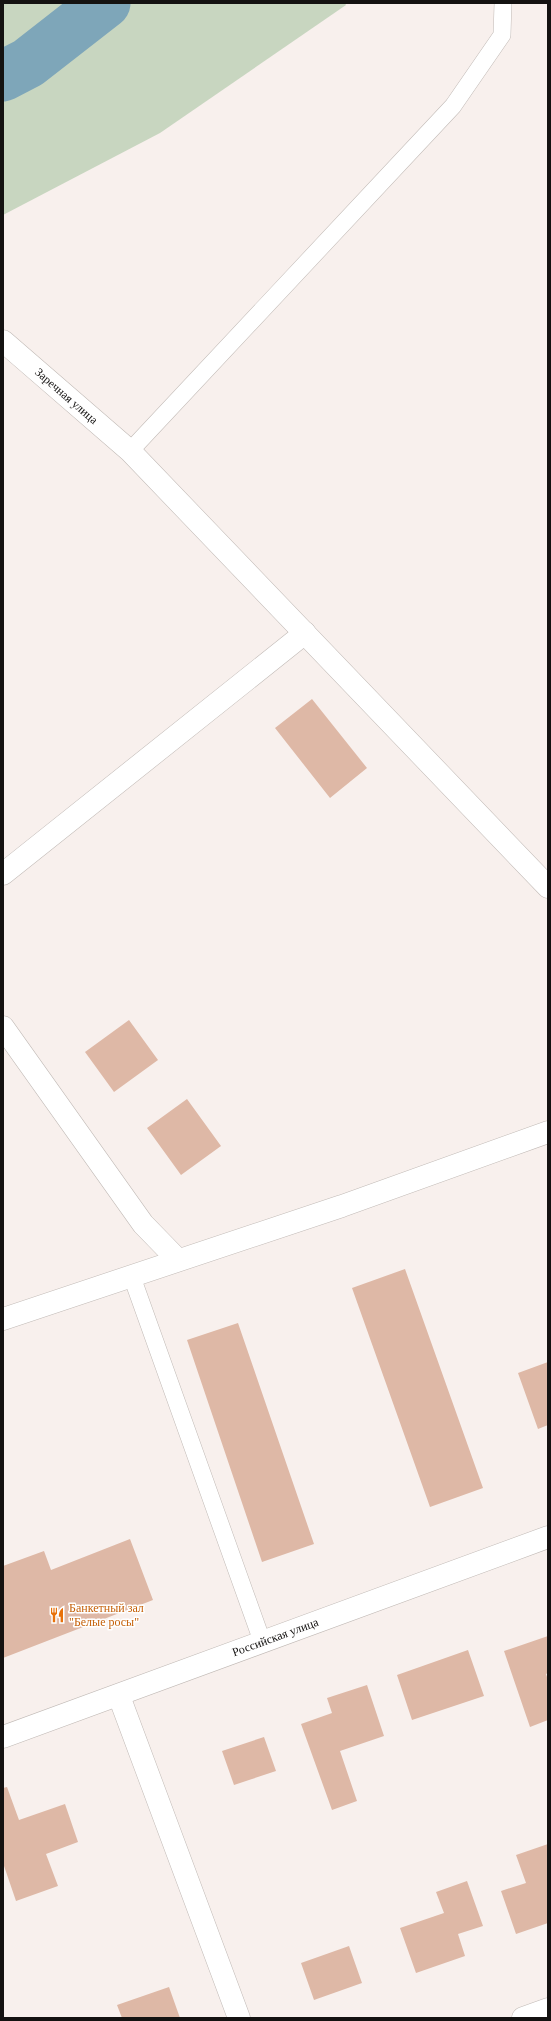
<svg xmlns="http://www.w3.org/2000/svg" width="551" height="2021" font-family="'Times New Roman',serif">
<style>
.green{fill:#c8d6c0}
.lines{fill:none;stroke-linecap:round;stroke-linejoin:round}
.river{stroke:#7ea6b9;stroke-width:51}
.building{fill:#deb8a6}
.lane-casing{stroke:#c1bab6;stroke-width:18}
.street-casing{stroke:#c1bab6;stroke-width:23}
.lane{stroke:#fff;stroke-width:17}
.street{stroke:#fff;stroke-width:22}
.labels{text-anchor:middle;stroke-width:3;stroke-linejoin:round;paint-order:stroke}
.street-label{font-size:12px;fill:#141211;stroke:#fff}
.food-label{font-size:12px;fill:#c56008;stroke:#fff;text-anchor:start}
</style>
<rect width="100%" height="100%" fill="#f8f0ed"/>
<path class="green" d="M3 3H345L346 5 160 133 3 215Z"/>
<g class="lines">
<path class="river" d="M3 76 28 63 105 3"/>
</g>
<path class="building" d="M312 699 367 768 330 798 275 728Z
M129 1020 158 1060 114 1092 85 1052Z
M187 1099 221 1146 181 1175 147 1128Z
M405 1269 483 1488 430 1507 352 1288Z
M238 1323 314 1544 262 1562 187 1340Z
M548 1362V1425L538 1429 518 1373Z
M130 1539 153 1600 3 1658V1566L44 1551 51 1570Z
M548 1636V1673L546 1674 548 1680V1720L530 1727 504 1651Z
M468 1650 484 1696 412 1720 397 1675Z
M367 1685 384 1736 340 1751 357 1801 332 1810 301 1724 332 1713 327 1698Z
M264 1737 276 1771 234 1785 222 1751Z
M7 1787 19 1820 65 1804 78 1842 46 1854 58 1886 16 1901 3 1863V1788Z
M548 1844V1923L516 1934 501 1891 526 1883 516 1855Z
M467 1881 483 1926 458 1934 465 1956 416 1973 400 1928 444 1913 436 1892Z
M349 1946 362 1983 314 2000 301 1963Z
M169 1987 180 2018H122L117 2005Z"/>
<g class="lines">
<g class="lane-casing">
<path id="lane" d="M130 451 453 106 502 35 503 3
M132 1277 262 1641"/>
</g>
<g class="street-casing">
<g id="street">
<path id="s1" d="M3 341 130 451 548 887"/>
<path d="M3 874 305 633"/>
<path d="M3 1027 143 1224 178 1260"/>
<path d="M3 1319 342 1206 548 1132"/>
<path d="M119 1696 239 2018"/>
<path id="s2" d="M3 1737 548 1537"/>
<path d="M523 2018 548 2009"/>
</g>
</g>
<use href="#lane" class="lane"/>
<use href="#street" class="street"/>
</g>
<defs>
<g id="restaurant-bare" transform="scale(1.2)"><path d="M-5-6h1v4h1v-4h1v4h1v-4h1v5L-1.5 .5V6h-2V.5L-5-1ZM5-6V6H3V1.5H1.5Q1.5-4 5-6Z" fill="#e8710a" stroke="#fff" stroke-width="2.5" paint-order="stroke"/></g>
</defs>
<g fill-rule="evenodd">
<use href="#restaurant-bare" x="57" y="1615"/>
</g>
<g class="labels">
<g class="street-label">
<text dy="4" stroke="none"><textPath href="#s1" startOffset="84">Заречная улица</textPath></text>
<text dy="4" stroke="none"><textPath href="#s2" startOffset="290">Российская улица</textPath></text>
</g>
<g class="food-label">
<text x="69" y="1612">Банкетный зал<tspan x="69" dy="14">"Белые росы"</tspan></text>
</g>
</g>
<rect width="551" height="2021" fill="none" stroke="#141211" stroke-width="8"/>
</svg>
